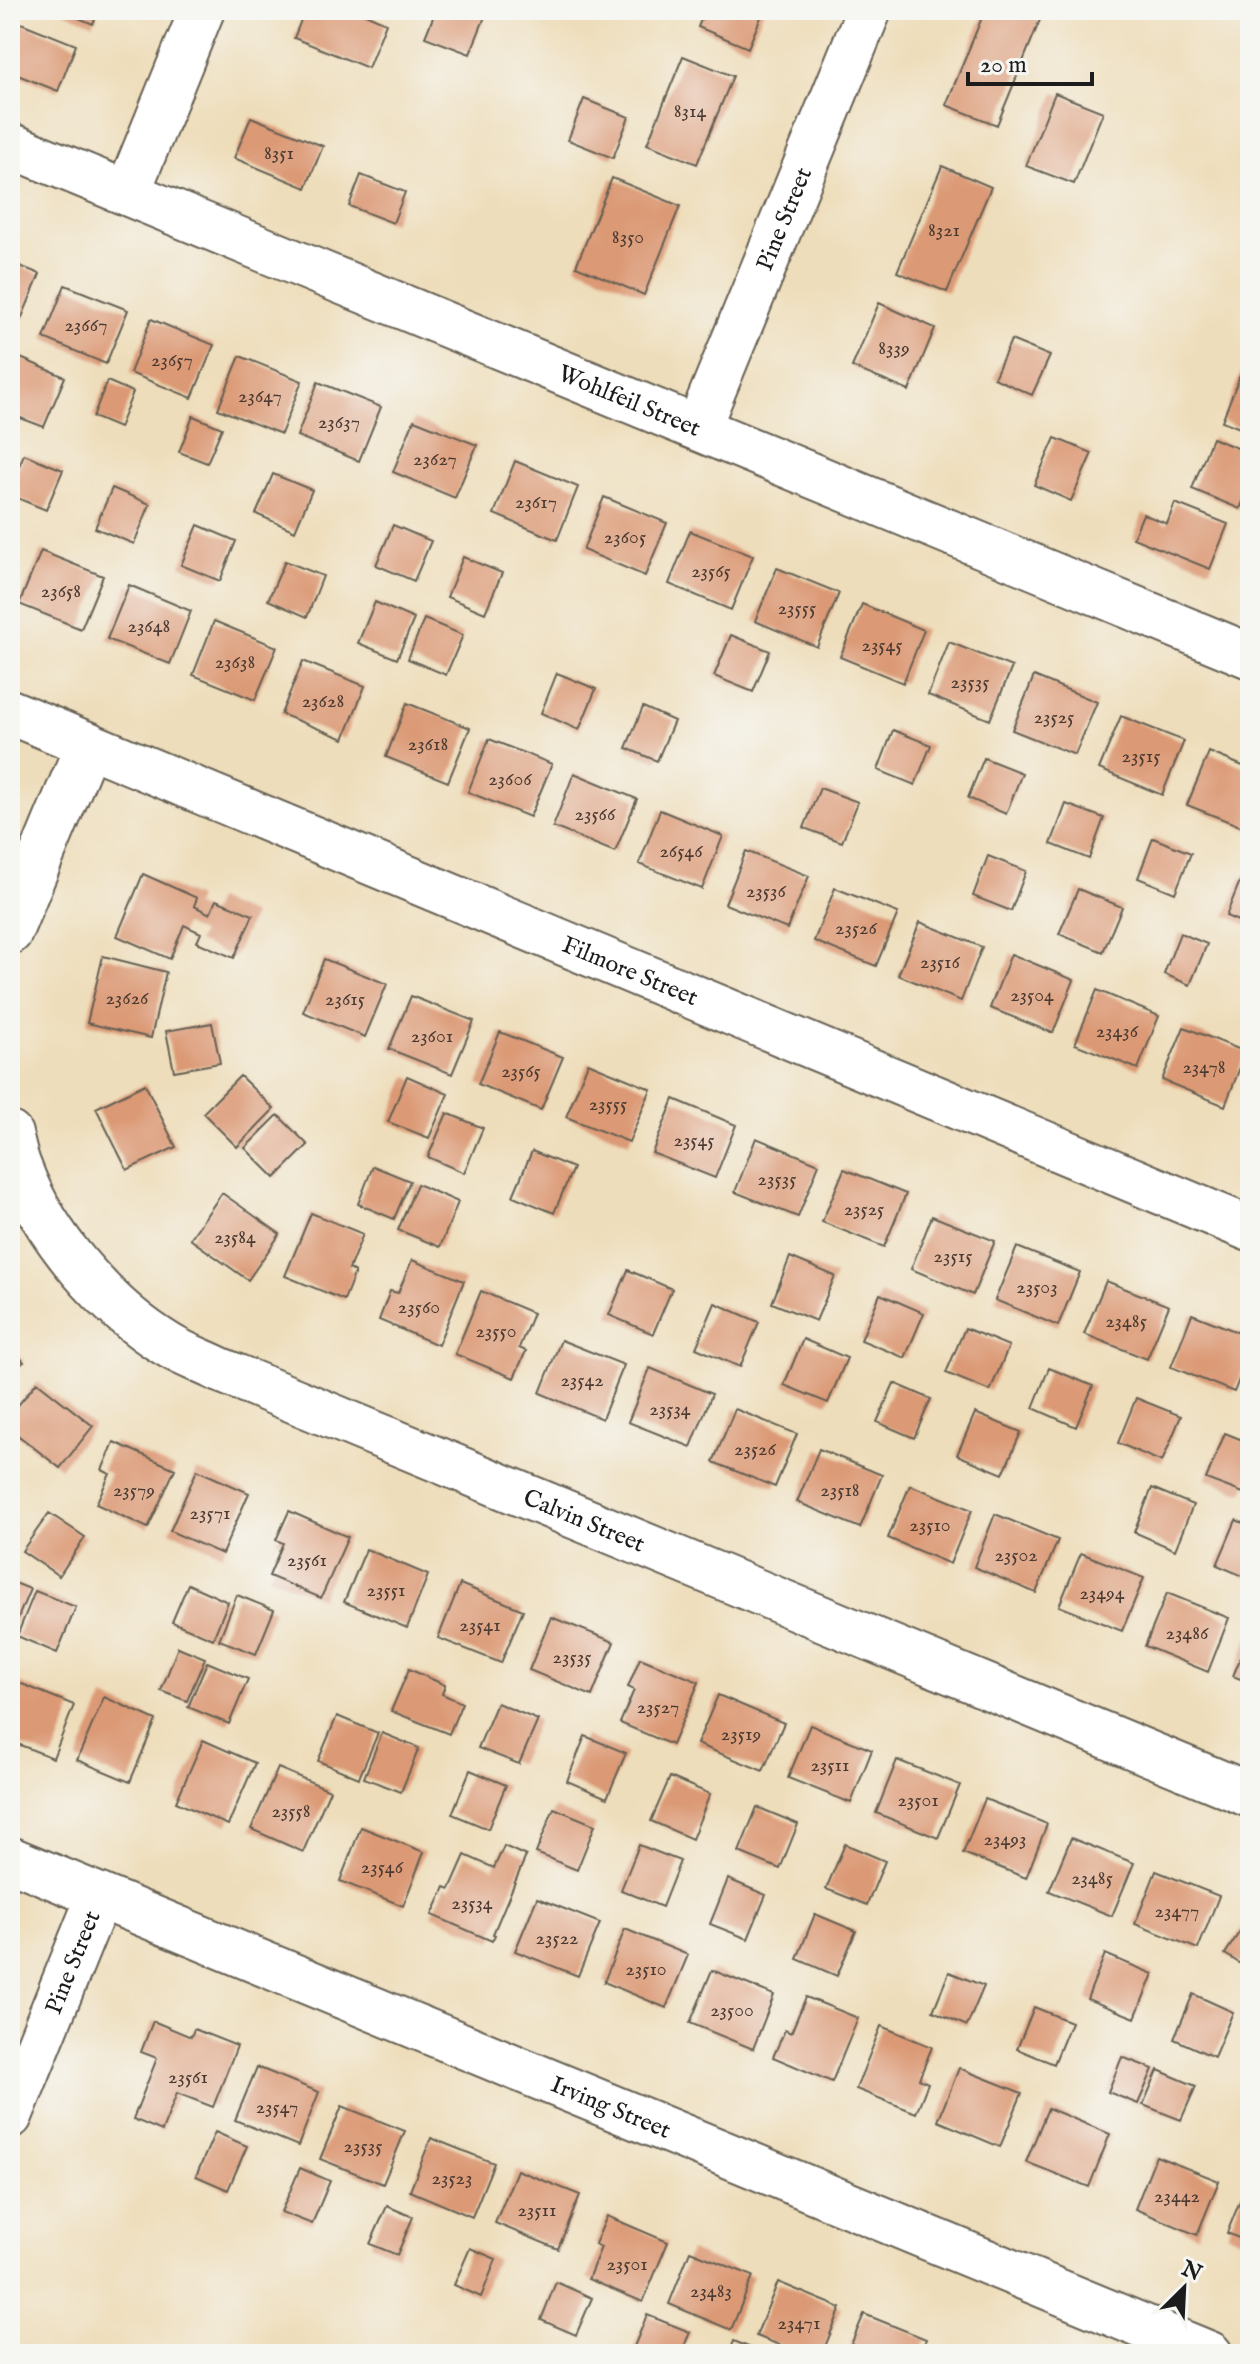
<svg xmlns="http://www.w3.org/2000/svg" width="1260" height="2364" font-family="'IM FELL English',serif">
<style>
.building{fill:#db9975}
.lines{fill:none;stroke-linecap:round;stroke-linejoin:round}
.minor-casing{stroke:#666053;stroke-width:48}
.minor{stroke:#fff;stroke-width:44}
.labels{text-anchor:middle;stroke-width:8;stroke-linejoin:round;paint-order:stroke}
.number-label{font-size:20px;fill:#4c3b32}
.street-label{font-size:24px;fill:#1c1c1c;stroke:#f6f6f2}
</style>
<rect width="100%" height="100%" fill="#f6f6f2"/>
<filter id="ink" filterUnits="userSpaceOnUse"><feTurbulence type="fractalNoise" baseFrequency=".0125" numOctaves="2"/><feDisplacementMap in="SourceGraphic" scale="16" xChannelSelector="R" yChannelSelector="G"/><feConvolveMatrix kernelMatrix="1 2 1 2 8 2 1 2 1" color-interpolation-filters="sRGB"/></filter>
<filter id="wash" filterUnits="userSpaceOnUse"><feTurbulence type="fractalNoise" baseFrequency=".006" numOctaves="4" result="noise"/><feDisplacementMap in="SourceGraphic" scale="32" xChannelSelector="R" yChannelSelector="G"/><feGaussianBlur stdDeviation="1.8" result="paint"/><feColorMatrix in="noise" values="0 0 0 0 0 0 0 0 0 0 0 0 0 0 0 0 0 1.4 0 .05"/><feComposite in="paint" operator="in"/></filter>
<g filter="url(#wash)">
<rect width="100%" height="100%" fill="#eeddba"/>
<g id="blocks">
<path class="building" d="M59 10H99L93 24Z
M305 10H356L386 23 368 68 294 38Z
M436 10H477L486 14 470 54 425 37Z
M705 10H764L748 48 698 27Z
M985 10H1044L997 125 946 105Z
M11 19 76 45 58 91 10 72Z
M683 56 733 76 697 164 647 144Z
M1055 93 1103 112 1074 184 1026 166Z
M584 99 629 117 613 158 568 140Z
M251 117 323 146 306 188 234 158Z
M942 166 991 187 947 292 897 272Z
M361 175 405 192 393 223 349 206Z
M612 178 680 206 644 295 576 266Z
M10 262 40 274 18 327 10 323Z
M65 285 128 310 106 364 44 338Z
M879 303 935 328 909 391 852 367Z
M151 319 214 345 192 398 130 373Z
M1011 340 1050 356 1032 395 994 378Z
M16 356 65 377 44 427 10 414V372Z
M240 356 302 381 281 434 218 409Z
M1242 370 1250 373V432L1222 421Z
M107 381 133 392 119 428 93 417Z
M318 382 381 407 359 461 297 436Z
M193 416 222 428 207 463 179 452Z
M414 420 477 445 455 498 393 472Z
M1055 438 1092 453 1071 501 1034 485Z
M1212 438 1250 453V485L1240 509 1192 489Z
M24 454 63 470 46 510 10 495V487Z
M515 461 578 487 557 540 494 514Z
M273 474 312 490 295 531 256 514Z
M112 488 150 504 134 544 95 528Z
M604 497 667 523 645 576 583 550Z
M1175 503 1228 524 1210 569 1133 538 1143 514 1167 524Z
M198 525 236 541 220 581 181 565Z
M393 525 431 541 414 581 376 565Z
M690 531 753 556 731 610 669 584Z
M41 551 103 576 81 629 19 604Z
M463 557 502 573 485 613 447 597Z
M285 561 323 576 307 617 268 600Z
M777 568 839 593 817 647 755 621Z
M129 585 191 611 170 664 107 639Z
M375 602 414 619 397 659 358 643Z
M862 604 924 630 903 683 840 657Z
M424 619 463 635 446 675 408 659Z
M214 621 277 647 255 700 193 675Z
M731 635 770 651 753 692 714 676Z
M949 642 1012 667 990 720 928 695Z
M303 661 365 686 344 739 281 714Z
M557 673 596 689 579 730 541 713Z
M1034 676 1097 702 1075 755 1012 730Z
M407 703 470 728 448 782 386 757Z
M643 707 674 721 657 761 626 748Z
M1121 716 1184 741 1162 795 1099 769Z
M893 730 931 745 915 785 878 770Z
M489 739 552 764 530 817 468 792Z
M1209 752 1250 769V830L1187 805Z
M984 758 1022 773 1006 814 968 798Z
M574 773 637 799 615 852 553 827Z
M820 788 858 802 842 842 804 828Z
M1066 804 1104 818 1089 859 1051 844Z
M660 810 723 836 702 889 639 864Z
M1153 838 1191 853 1175 893 1138 878Z
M746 851 809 876 787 929 725 904Z
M988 856 1026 871 1011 911 973 896Z
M143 874 197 898 194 906 210 914 216 900 253 915 234 958 197 942 201 933 184 925 170 959 117 936Z
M1242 876 1250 879V926L1226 916Z
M835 888 898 913 876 966 814 941Z
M1078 889 1122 907 1103 952 1059 934Z
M920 922 982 947 961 1001 898 975Z
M1180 933 1207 944 1190 985 1164 974Z
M1011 954 1074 980 1053 1033 990 1008Z
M103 956 166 972 151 1038 87 1023Z
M324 959 387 984 365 1037 303 1012Z
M1097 990 1159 1016 1138 1069 1075 1044Z
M411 996 474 1021 452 1074 389 1049Z
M212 1023 220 1063 174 1071 166 1031Z
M1184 1027 1246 1052 1225 1106 1162 1080Z
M500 1032 563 1057 541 1110 478 1084Z
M588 1063 651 1089 629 1142 566 1117Z
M240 1076 274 1109 237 1147 203 1113Z
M407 1076 448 1094 429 1138 388 1122Z
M145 1084 176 1147 127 1170 96 1108Z
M674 1099 736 1125 715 1178 652 1153Z
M447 1113 483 1128 464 1173 428 1157Z
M278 1115 308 1145 275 1178 245 1148Z
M756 1138 819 1164 798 1217 735 1192Z
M532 1151 573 1168 554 1213 513 1196Z
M373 1166 410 1181 394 1219 358 1204Z
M844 1169 906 1194 884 1247 822 1222Z
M417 1184 458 1202 440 1247 398 1230Z
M222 1193 280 1234 248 1280 190 1239Z
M311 1213 363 1234 349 1269 355 1272 344 1300 285 1276Z
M932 1216 995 1241 973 1295 911 1269Z
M1017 1247 1080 1272 1058 1326 995 1300Z
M790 1257 835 1276 816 1321 772 1303Z
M412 1260 464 1281 438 1345 379 1320 390 1291 398 1293Z
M628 1270 672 1289 653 1334 609 1315Z
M1106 1281 1169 1306 1147 1359 1084 1334Z
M481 1291 533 1313 519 1348 526 1351 514 1378 455 1354Z
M880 1294 924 1313 905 1358 861 1340Z
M715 1303 759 1322 740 1367 696 1348Z
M1192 1314 1250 1337V1352L1234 1392 1171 1367Z
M965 1328 1009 1346 990 1391 946 1373Z
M803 1339 847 1358 828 1403 784 1385Z
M561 1340 624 1365 602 1419 540 1393Z
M10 1347 24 1362 10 1373Z
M650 1368 712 1394 691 1447 628 1422Z
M1049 1368 1093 1386 1076 1427 1033 1408Z
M37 1382 93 1426 60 1468 10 1429V1415Z
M894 1383 931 1399 914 1438 877 1422Z
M1136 1398 1181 1416 1162 1462 1118 1443Z
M735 1409 797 1434 775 1487 713 1462Z
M975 1413 1021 1432 1003 1474 957 1455Z
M1225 1433 1250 1443V1477L1243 1493 1206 1479Z
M114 1442 175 1469 148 1528 96 1504 110 1474 102 1470Z
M819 1449 882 1475 860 1528 797 1502Z
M197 1470 249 1493 222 1554 170 1531Z
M910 1485 972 1510 950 1564 888 1538Z
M1152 1488 1193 1505 1175 1550 1134 1532Z
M289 1511 348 1537 321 1598 269 1576 283 1543 276 1540Z
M49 1513 85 1537 59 1576 22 1551Z
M995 1514 1058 1540 1036 1593 974 1567Z
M1236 1520 1250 1526V1579L1217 1565Z
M366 1549 428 1575 407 1628 344 1602Z
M1081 1553 1144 1578 1122 1631 1059 1606Z
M10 1581 30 1589 10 1637Z
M188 1584 228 1602 213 1639 172 1622Z
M460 1584 523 1610 501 1663 438 1638Z
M35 1591 76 1607 57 1653 17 1636Z
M1167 1593 1229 1618 1208 1672 1145 1646Z
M237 1595 274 1610 256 1654 219 1640Z
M551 1617 614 1642 592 1696 529 1670Z
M1250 1635V1683L1233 1676Z
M178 1647 205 1658 187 1701 161 1691Z
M640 1658 699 1682 672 1745 620 1723 634 1690 628 1687Z
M207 1662 248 1679 229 1724 188 1707Z
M409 1669 445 1685 442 1694 462 1703 449 1734 391 1711Z
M12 1680 74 1705 53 1758 10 1741V1684Z
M718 1695 784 1723 763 1771 697 1744Z
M104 1697 156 1720 130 1782 77 1760Z
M497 1703 538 1720 519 1764 478 1748Z
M337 1716 378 1733 359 1778 318 1761Z
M810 1725 872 1750 851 1803 788 1778Z
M382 1733 419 1748 401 1792 364 1778Z
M585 1736 626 1753 607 1798 567 1781Z
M203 1740 255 1763 228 1825 176 1802Z
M897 1760 960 1785 938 1838 876 1813Z
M278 1768 330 1790 303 1852 251 1829Z
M470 1770 506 1785 488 1829 452 1814Z
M670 1777 710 1794 692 1839 651 1821Z
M985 1799 1047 1824 1026 1878 963 1853Z
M757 1807 798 1824 780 1869 739 1852Z
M554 1808 595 1825 577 1870 536 1853Z
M361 1827 424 1852 403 1906 340 1881Z
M1071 1838 1134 1863 1112 1916 1049 1891Z
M845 1844 885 1861 867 1905 826 1889Z
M639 1845 680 1861 662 1907 621 1890Z
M504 1846 526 1856 493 1934 495 1935 492 1941 432 1915 445 1887 450 1889 465 1855 494 1868Z
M1156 1871 1219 1896 1198 1949 1135 1924Z
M728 1879 766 1895 748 1939 710 1924Z
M537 1898 600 1923 578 1976 515 1951Z
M815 1914 856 1931 837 1976 797 1959Z
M1250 1916V1970L1225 1954Z
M625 1929 688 1955 666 2008 604 1982Z
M1105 1954 1153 1974 1135 2018 1087 1999Z
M712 1970 774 1995 753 2049 690 2023Z
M949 1972 984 1986 967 2026 933 2011Z
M1193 1994 1233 2012 1214 2057 1174 2039Z
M806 1997 858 2018 832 2082 773 2057 785 2030 791 2033Z
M1034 2007 1071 2022 1054 2064 1017 2049Z
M153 2021 191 2037 194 2029 237 2046 213 2107 177 2093 162 2131 133 2119 157 2058 141 2052Z
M881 2026 932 2047 919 2079 928 2083 916 2113 856 2089Z
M1122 2057 1153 2069 1138 2104 1108 2092Z
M257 2067 319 2092 298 2146 235 2120Z
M959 2068 1022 2093 1000 2147 938 2121Z
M1158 2070 1196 2086 1181 2120 1143 2105Z
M342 2106 405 2131 383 2184 320 2159Z
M1048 2108 1110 2134 1089 2187 1026 2162Z
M215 2132 247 2146 228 2190 196 2176Z
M431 2138 494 2163 472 2217 410 2191Z
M1156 2156 1219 2181 1197 2235 1135 2209Z
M300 2168 330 2181 312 2224 281 2212Z
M517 2170 580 2195 558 2249 495 2223Z
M1246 2186 1250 2188V2243L1227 2233Z
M387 2206 413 2217 397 2255 370 2244Z
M607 2216 668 2242 643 2302 588 2279 601 2247 595 2244Z
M470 2248 496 2259 481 2297 454 2285Z
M690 2251 753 2276 731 2330 669 2304Z
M556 2282 592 2298 576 2335 541 2320Z
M778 2282 841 2308 822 2354H803L756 2336Z
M864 2314 926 2339 920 2354H847Z
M647 2315 690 2332 681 2354H631Z
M734 2341 765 2354H729Z"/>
</g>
</g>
<g filter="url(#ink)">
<use href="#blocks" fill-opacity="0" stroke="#666053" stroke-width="2"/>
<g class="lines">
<g class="minor-casing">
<g id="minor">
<path id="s1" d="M10 145 1250 656"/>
<path d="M128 192 202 10"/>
<path id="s2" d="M698 428 869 10"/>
<path id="s3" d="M10 712 1250 1229"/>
<path d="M10 932 88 744"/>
<path id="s4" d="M10 1134C13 1146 15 1158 20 1169 45 1237 107 1308 168 1345 184 1355 202 1361 218 1369L1250 1795"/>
<path id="s5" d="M10 1859 1210 2354"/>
<path id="s6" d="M10 2116 99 1896"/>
</g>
</g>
<use href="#minor" class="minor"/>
</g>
</g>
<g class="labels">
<g class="number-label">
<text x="690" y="117">8314</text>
<text x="279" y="159">8351</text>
<text x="944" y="236">8321</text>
<text x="628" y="243">8350</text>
<text x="86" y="331">23667</text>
<text x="894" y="354">8339</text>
<text x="172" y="366">23657</text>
<text x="260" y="402">23647</text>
<text x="339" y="428">23637</text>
<text x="435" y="465">23627</text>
<text x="536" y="508">23617</text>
<text x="625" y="543">23605</text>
<text x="711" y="577">23565</text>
<text x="61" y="597">23658</text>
<text x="797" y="614">23555</text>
<text x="149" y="632">23648</text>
<text x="882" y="651">23545</text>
<text x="235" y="668">23638</text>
<text x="970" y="688">23535</text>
<text x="323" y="707">23628</text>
<text x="1054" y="723">23525</text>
<text x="428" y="750">23618</text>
<text x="1141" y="762">23515</text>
<text x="510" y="785">23606</text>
<text x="595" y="820">23566</text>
<text x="681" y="857">26546</text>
<text x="766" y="897">23536</text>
<text x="856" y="934">23526</text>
<text x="940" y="968">23516</text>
<text x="1032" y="1001">23504</text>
<text x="127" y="1004">23626</text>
<text x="345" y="1005">23615</text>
<text x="1117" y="1037">23436</text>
<text x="432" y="1042">23601</text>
<text x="1204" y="1073">23478</text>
<text x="521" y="1077">23565</text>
<text x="608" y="1110">23555</text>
<text x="694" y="1146">23545</text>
<text x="777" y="1185">23535</text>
<text x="864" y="1215">23525</text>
<text x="235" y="1243">23584</text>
<text x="953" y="1262">23515</text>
<text x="1037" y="1293">23503</text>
<text x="419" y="1313">23560</text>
<text x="1126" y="1327">23485</text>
<text x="496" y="1337">23550</text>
<text x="582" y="1386">23542</text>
<text x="670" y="1415">23534</text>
<text x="755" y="1455">23526</text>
<text x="134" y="1496">23579</text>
<text x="840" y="1496">23518</text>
<text x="210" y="1519">23571</text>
<text x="930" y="1531">23510</text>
<text x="1016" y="1561">23502</text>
<text x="307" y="1566">23561</text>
<text x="386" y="1596">23551</text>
<text x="1102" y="1599">23494</text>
<text x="480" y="1631">23541</text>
<text x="1187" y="1639">23486</text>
<text x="572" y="1663">23535</text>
<text x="658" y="1713">23527</text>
<text x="741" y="1740">23519</text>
<text x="830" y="1771">23511</text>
<text x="918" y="1806">23501</text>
<text x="291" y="1817">23558</text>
<text x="1005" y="1845">23493</text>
<text x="382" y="1873">23546</text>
<text x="1092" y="1884">23485</text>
<text x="472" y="1909">23534</text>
<text x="1177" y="1917">23477</text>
<text x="557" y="1944">23522</text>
<text x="646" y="1975">23510</text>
<text x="732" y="2016">23500</text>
<text x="188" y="2083">23561</text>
<text x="277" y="2113">23547</text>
<text x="363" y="2152">23535</text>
<text x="452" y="2184">23523</text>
<text x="1177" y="2202">23442</text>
<text x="537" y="2216">23511</text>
<text x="627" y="2270">23501</text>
<text x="711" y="2297">23483</text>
<text x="799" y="2329">23471</text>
</g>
<g class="street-label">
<text dy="8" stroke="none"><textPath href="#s2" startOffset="226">Pine Street</textPath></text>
<text dy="8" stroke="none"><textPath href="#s1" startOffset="670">Wohlfeil Street</textPath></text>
<text dy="8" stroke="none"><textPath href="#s3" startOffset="672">Filmore Street</textPath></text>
<text dy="8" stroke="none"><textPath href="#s4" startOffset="722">Calvin Street</textPath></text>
<text dy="8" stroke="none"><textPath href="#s6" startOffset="166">Pine Street</textPath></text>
<text dy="8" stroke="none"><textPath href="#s5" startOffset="650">Irving Street</textPath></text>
</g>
</g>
<rect width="1260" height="2364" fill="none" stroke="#f6f6f2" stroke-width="40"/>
<g transform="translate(1184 2288) rotate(24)" stroke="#f6f6f2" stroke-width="6" paint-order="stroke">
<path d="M0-6L14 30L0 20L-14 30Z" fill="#1c1c1c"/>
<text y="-12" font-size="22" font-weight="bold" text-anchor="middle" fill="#1c1c1c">N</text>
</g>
<path d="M968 72v12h124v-12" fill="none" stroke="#1c1c1c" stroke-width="4"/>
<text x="980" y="72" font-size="24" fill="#1c1c1c" stroke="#f6f6f2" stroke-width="6" paint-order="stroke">20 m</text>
</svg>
